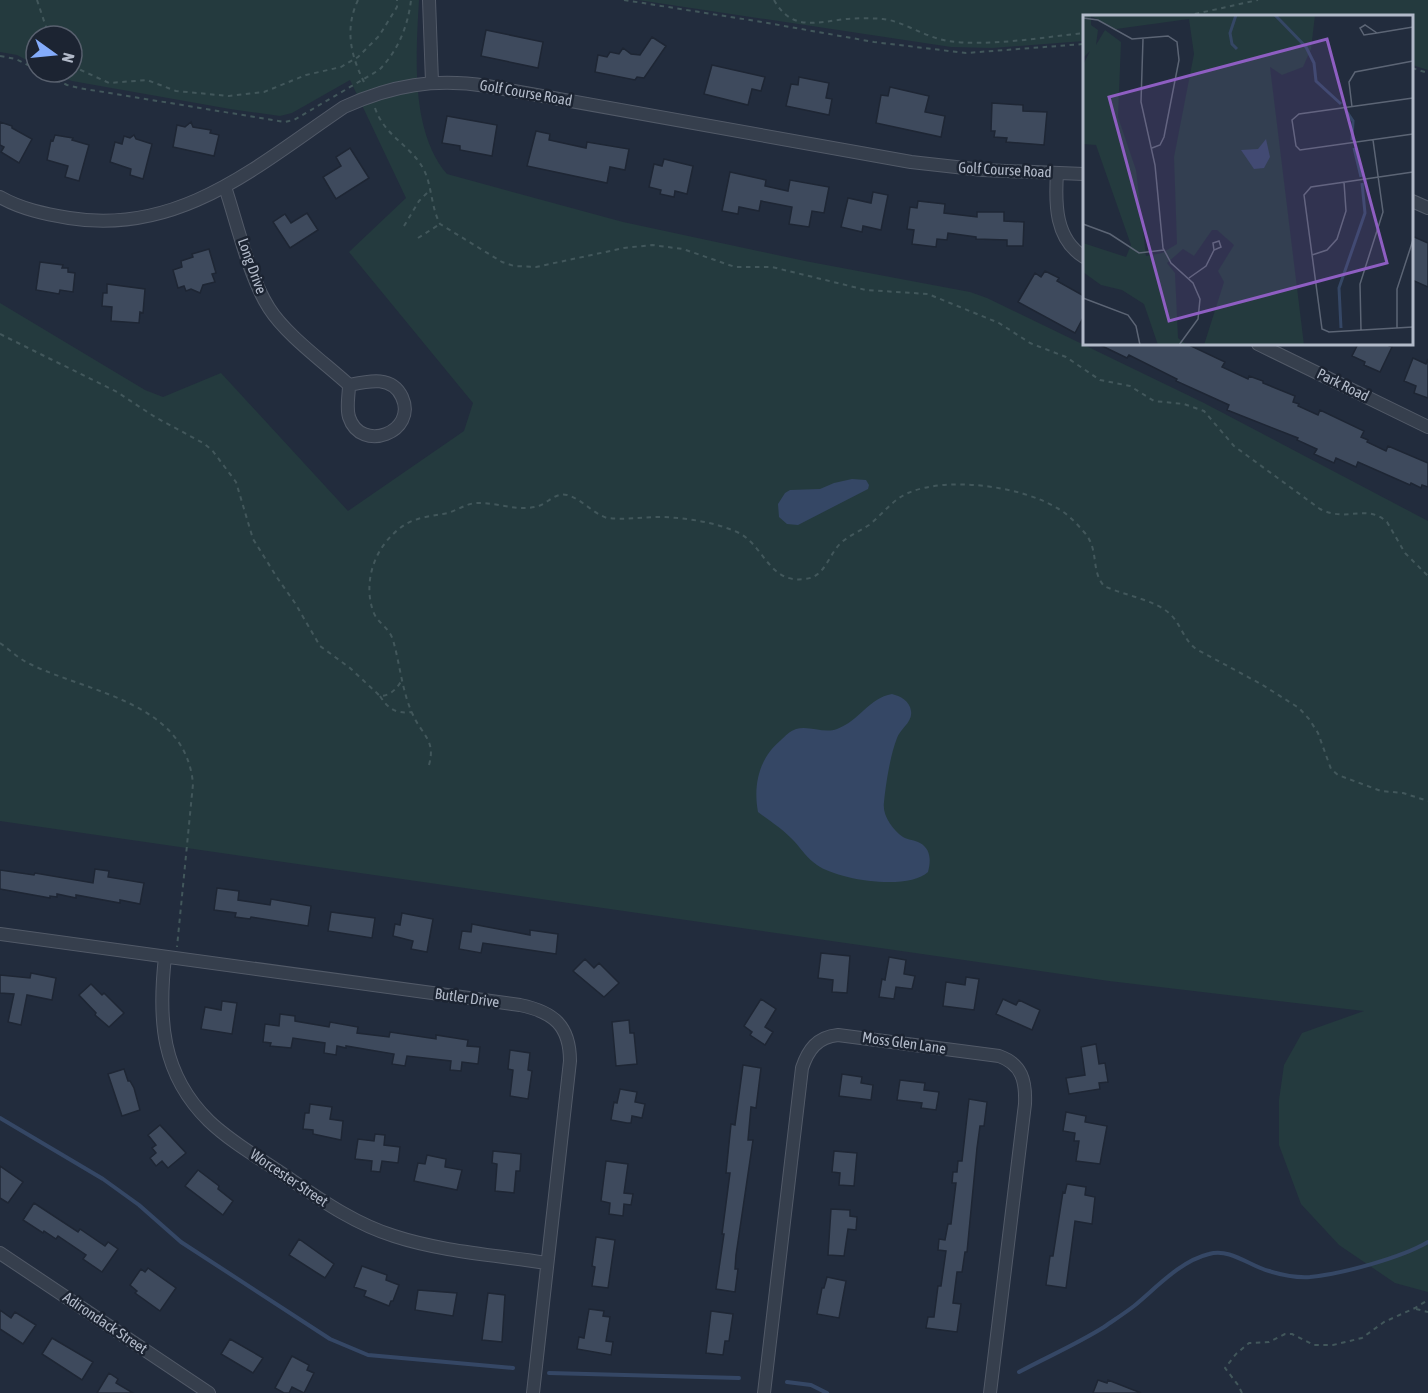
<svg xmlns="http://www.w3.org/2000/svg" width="1428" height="1393" font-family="'Asap Condensed',sans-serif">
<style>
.green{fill:#243a3e}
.water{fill:#354765}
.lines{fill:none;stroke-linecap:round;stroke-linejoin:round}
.stream{stroke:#354765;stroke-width:4}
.building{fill:#3e4a5d;stroke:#1e2634;stroke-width:1.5}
.street-casing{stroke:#525a68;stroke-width:14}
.path{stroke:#42575b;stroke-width:2;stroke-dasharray:4.5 4.5;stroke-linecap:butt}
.street{stroke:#363f4d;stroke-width:12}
.labels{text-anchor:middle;stroke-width:5;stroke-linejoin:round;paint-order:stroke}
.street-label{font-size:15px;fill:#b2bac9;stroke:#1c2432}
.inset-river{fill:none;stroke:#354765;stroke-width:3}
.inset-road{fill:none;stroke:#5c6575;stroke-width:1.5}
.view{fill:#8e5ec2;fill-opacity:0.15;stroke:#8e5ec2;stroke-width:3}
.inset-edge{fill:none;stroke:#b2bac9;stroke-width:3}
</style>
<rect width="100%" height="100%" fill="#222c3d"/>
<path class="green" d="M0 0H419C416 54 410 131 447 174L623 222 805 261 970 292 987 298 1204 403 1428 521V1292L1395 1283 1339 1245 1301 1204 1279 1145V1100L1284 1065 1302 1033 1364 1011 1109 981 0 821V303L145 390 163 397 221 373 348 511 464 431 473 403 349 252 406 198 350 80 292 113 280 116 230 109 72 81 48 72H72V36H36V65L17 55 0 52Z
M638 0H1428V70L1412 65V16H1084V41L992 48 951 47Z"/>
<path class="water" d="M852 479 866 480 869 485 868 489 798 525 787 524 779 517 778 504 785 493 790 490 820 489 834 483Z
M892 694C900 696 910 701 911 711 913 722 900 729 897 738 890 756 886 783 884 802 882 815 892 829 903 837 908 840 915 840 920 843 931 849 931 861 928 872 908 891 838 880 817 865 808 859 802 850 794 841 784 830 770 821 758 812 753 785 759 758 781 740 785 736 790 731 796 729 809 725 824 734 837 729 859 721 869 698 892 694Z"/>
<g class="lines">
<path class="stream" d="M0 1118 103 1179 139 1205 181 1242 330 1339 368 1355 513 1368
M1019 1372C1047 1357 1077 1344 1104 1327 1114 1320 1125 1313 1134 1306 1156 1288 1180 1261 1209 1254 1231 1248 1249 1266 1269 1271 1282 1275 1296 1278 1310 1277 1341 1274 1401 1258 1428 1242
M549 1373 739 1378
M787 1382 811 1385 827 1393"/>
</g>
<path class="building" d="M486 30 543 42 538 68 481 56Z
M652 37 666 46 644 78 637 77 635 80 595 72 598 55 607 57 610 52 619 54 623 48 631 54 640 55Z
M712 65 765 77 761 91 752 89 748 105 704 94Z
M799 77 829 83 826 98 832 99 829 115 786 106 791 84 798 85Z
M890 87 929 96 925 112 945 116 941 137 876 123 881 95 888 96Z
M992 103 1023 105V111L1047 112 1044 145 1006 142 1007 138 994 137 995 131H991Z
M447 116 497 125 492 156 460 150V146L442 143Z
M0 122 12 126V128L32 139 19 163 1 152 4 147 0 145Z
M191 122 193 127 211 130 210 133 219 135 214 156 173 147 177 125 185 127Z
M536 131 550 134 549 140 586 148 587 142 629 149 625 170 610 167 607 183 527 166Z
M55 135 73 138 72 140 89 145 79 181 65 177 68 166 47 160 51 140 53 141Z
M134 135 136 139 152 144 143 179 130 175 131 169 110 162 115 142 122 144 124 136 130 138Z
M350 148 369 178 336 199 323 177 341 166 336 157Z
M664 159 693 166 687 194 675 191 674 197 660 194 661 190 649 187 654 164 662 166Z
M730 172 766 180 765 186 788 191 790 180 829 187 824 213 812 211 809 227 789 224 792 207 761 201 759 211 739 207 738 214 722 211Z
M873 192 888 195 881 230 863 226 862 232 841 227 848 198 871 203Z
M918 201 945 204 944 213 977 217V212H1004V221L1024 222 1023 246H1007V240L976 239V237L948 233 947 240 937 239 936 247 912 244 914 230 907 229 910 207 917 208Z
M307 213 318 230 290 248 273 222 285 214 291 223Z
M1412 236 1428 243V287L1412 280Z
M209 249 216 273 212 274 215 282 203 285 200 293 191 289 186 291 184 286 178 288 173 270 182 267 181 261 193 257 192 254Z
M40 262 63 265 62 268H68V272L75 273 73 292 60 290 59 294 36 290Z
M1045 271 1059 278 1057 281 1084 296V316L1075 333 1018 302 1035 273 1041 277Z
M107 284 145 289 143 313 140 312 139 323 111 321 112 307 102 306 103 293H107Z
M1098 344H1187L1225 362 1222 367 1248 379 1249 376 1263 381V383L1295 396 1293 402 1299 404 1298 406 1318 415 1320 410 1364 431 1361 437 1368 440 1367 442 1386 451 1388 446 1428 463V487L1422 485 1421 488 1411 483 1410 485 1358 462 1356 467 1336 458 1334 463 1314 454 1317 449 1297 440 1298 438 1227 410 1229 405 1176 381 1177 379 1129 355 1127 358Z
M1358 344H1385L1392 347 1380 372 1364 365 1365 362 1352 356Z
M1413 358 1426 364 1428 359V398L1414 393 1416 386 1404 381Z
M95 869 109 871 108 877 144 883 140 904 120 900V903L76 895V898L57 894V897L50 896V898L0 889V870L34 875 35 873 93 883Z
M217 888 239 891 238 900 270 905 271 899 311 906 308 926 251 917 250 919 235 917 236 913 214 910Z
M331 912 375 918 372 938 328 931Z
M402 913 433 919 427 952 411 949 413 941 393 936 395 924 400 925Z
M472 924 530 935V930L558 934 556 954 483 943 481 953 459 949 462 931 471 932Z
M821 953 850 956 847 993 832 992 833 980 818 978Z
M889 957 906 960 904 974 915 976 912 989 896 987 894 999 879 997 882 979 885 980Z
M585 959 594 968 599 963 619 983 604 997 573 971Z
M31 973 56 978 52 1000 27 995 21 1025 8 1022 14 994 0 993V975L30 978Z
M966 977 979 979 974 1010 943 1006 946 982 965 985Z
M91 984 102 995 104 993 124 1013 109 1027 95 1015 96 1013 79 995Z
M761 999 776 1009 765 1027 773 1032 765 1045 750 1035 752 1032 744 1026Z
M1003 999 1016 1005 1019 1000 1040 1010 1032 1030 996 1014Z
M222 1001 237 1003 232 1034 201 1029 205 1007 221 1010Z
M280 1014 295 1016V1021L329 1027 330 1022 358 1027 357 1033 389 1037 390 1032 436 1039V1035L468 1040 467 1046 480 1047 478 1064 462 1062 461 1071 450 1070 451 1061 407 1056 405 1066 392 1064 394 1054 346 1046V1048L337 1046 336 1055 324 1053 325 1043 293 1038 291 1048 270 1046 271 1043 263 1042 265 1024 279 1026Z
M629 1020 630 1033H634L637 1064 616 1066 612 1022Z
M1096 1044 1099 1064 1105 1063 1108 1082 1099 1083 1100 1089 1069 1094 1066 1078 1085 1075 1081 1047Z
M510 1050 530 1053 528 1070 532 1071 528 1099 510 1096 513 1070 508 1069Z
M743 1065 761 1068 756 1108 751 1107 748 1140H753L736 1255 735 1269H738L735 1292 716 1289 724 1234H722L730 1173H726L731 1124 735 1125Z
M124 1069 128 1081H130L134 1088 140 1110 122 1116 108 1074Z
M842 1074 862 1077 861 1083 873 1085 871 1100 839 1096Z
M900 1080 925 1083 924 1090 939 1092 936 1110 921 1108 922 1103 897 1100Z
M620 1089 637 1092 635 1102 645 1104 642 1118 632 1116 631 1123H627L611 1120 614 1102 617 1103Z
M969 1099 987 1102 984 1126H980L977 1148 967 1252H965L962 1272H957L953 1303 961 1304 957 1332 926 1328 928 1317H934L938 1286H941L946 1251 938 1250 939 1239 945 1240 948 1224H951L956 1183H952L953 1172H957L958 1161H962Z
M310 1104 332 1107 330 1119 343 1121 341 1140 313 1134V1130L303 1129 305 1113H309Z
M1066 1112 1086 1116 1085 1122 1107 1126 1100 1164 1076 1161 1079 1141H1074L1075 1133 1063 1131Z
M160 1125 186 1153 168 1168 162 1161 156 1166 150 1158 156 1153 152 1148 156 1145 148 1135Z
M375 1134 385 1135 384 1145 400 1147 398 1163 382 1161 380 1172 371 1171 372 1161 355 1159 358 1139 374 1141Z
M493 1151 521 1154 520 1171H516L514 1193 495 1191 497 1164 492 1163Z
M834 1151 857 1153 854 1186 839 1185 840 1173 832 1172Z
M427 1155 446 1159 445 1167 462 1170 457 1190 414 1181 418 1163 425 1164Z
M606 1161 628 1164 624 1193 633 1194 631 1205 624 1204 623 1216 609 1214 610 1203 601 1201Z
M0 1166 23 1182 8 1203 0 1198Z
M198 1170 219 1186 218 1189 233 1201 223 1215 185 1186Z
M1067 1184 1086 1187 1085 1195 1095 1197 1092 1224 1075 1221 1066 1288 1046 1285 1050 1256H1053L1063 1192 1065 1193Z
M34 1203 78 1232 80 1229 105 1246 108 1242 118 1249 102 1272 83 1259 86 1255 58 1236 56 1239 44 1231 43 1233 23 1220Z
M831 1209 850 1210V1216L857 1217 856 1230 848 1229 844 1256 828 1255Z
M596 1237 615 1240 608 1288 592 1286 595 1267 592 1266Z
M299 1239 334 1264 325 1278 289 1255Z
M362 1266 387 1275 386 1280 399 1285 393 1301H391L389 1306 364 1296 366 1291 354 1287Z
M148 1268 176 1288 160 1311 135 1293 137 1291 130 1285 141 1269 145 1272Z
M827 1277 846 1281 839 1318 817 1314 822 1288H824Z
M418 1290 457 1293 453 1316 415 1310Z
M488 1293 505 1295 502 1342 482 1340Z
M589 1309 604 1311 603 1316 610 1317 606 1341 613 1342 611 1355 577 1349 579 1337 584 1338Z
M0 1310 11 1318 15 1312 36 1325 23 1344 0 1329Z
M711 1311 733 1314 729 1341H725L723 1355 706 1353Z
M52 1338 93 1362 82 1380 42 1354Z
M230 1339 263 1358 253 1373 221 1354Z
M292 1356 309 1365 307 1370 314 1373 304 1393 292 1387 289 1393H284L275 1388Z
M109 1373 118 1379 116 1383 133 1393H97Z
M1098 1380 1107 1383 1108 1380 1141 1393H1093Z"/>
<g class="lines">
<g class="street-casing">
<path id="street" d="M429 0 432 82
M1057 173C1055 204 1055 239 1084 257
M225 187C237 223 249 277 269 308 286 335 325 363 349 385 349 395 346 407 349 417 361 454 418 432 402 397 392 375 368 381 349 385
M0 197C21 209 45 214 69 218 180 236 258 165 344 107 392 85 435 78 487 86L911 162 983 170 1084 174
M1412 201 1428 208
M1258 344 1428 427
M0 934 520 1005C554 1012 570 1026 570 1061L533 1393
M165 957C158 1019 161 1074 209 1121 232 1143 261 1159 287 1177 321 1200 355 1224 394 1236 443 1252 496 1255 547 1263
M0 1253 209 1393
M764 1393 802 1068C808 1050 817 1037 838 1035L999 1056C1022 1064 1026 1081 1025 1104L990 1393"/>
</g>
<path class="path" d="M37 0 49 36
M358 0C344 30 351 57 366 86
M624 0 762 22 874 42 966 53 1084 44
M774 0C792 32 817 22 846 19 858 18 871 18 883 19 903 21 924 37 948 41 986 47 1045 37 1084 33
M1186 16 1258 0
M0 56 16 59 36 69
M72 66 109 83 147 80 176 91 229 96 264 92 306 75 341 67 358 57 379 36 397 7V0
M1412 68 1428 73
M40 72 67 85 79 88 285 122 294 120 379 70C398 51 408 26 411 0
M375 108C385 137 411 145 424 170 432 186 431 207 440 224L502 262 514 266 536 267 624 248 652 245 683 249 735 267H772L866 290 928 294 999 323 1030 343 1066 357 1100 380 1130 386 1154 401 1184 404 1204 411 1234 446 1320 509C1347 523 1366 503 1387 522L1405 553 1428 576
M404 226 419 201 430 190
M418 238 440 224
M0 334 117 392 155 417 203 443 212 450 236 482 253 539 278 579 295 603 320 646 350 668 380 696C391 696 397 688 402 680
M0 643C10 650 19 659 30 664 89 693 186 702 193 784L177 947
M380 696C388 709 396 714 412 712
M429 765C436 740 422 735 413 715 402 692 400 664 393 640 389 627 377 623 373 611 362 578 377 542 406 524 416 518 430 516 442 514 454 513 464 504 476 503 496 502 514 511 535 507 547 505 554 492 567 495 582 499 592 513 607 518 625 520 643 517 662 517 687 518 714 522 737 532 764 544 768 584 805 579 826 577 828 554 842 542 850 535 860 531 869 525 882 515 892 500 908 493 947 476 1021 486 1057 508 1068 514 1076 523 1084 532 1100 550 1090 570 1104 586 1123 595 1156 600 1170 614 1181 624 1183 639 1196 649L1261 684 1299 708 1309 719 1318 733 1331 769 1338 775 1381 791 1403 793 1428 801
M1416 1309 1428 1312
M1242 1393 1238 1385 1225 1368 1236 1354 1249 1343 1269 1342 1285 1334H1292L1314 1345H1333L1362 1338 1384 1322 1415 1308 1428 1300"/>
<use href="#street" class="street"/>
</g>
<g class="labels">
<g class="street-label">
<text transform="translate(526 93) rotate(10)" y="5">Golf Course Road</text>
<text transform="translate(1005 170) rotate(3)" y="5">Golf Course Road</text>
<text transform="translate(252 266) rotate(70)" y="5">Long Drive</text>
<text transform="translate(1343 385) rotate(26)" y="5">Park Road</text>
<text transform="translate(467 998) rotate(8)" y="5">Butler Drive</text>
<text transform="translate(904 1043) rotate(8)" y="5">Moss Glen Lane</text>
<text transform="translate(289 1178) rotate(34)" y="5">Worcester Street</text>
<text transform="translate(105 1323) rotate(34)" y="5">Adirondack Street</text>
</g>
</g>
<g transform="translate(1083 15)">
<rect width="330" height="330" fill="#222c3d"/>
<path d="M0 0H232L228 34 220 52 199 60 187 52 221 330H121L141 267 135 256 151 230 134 215H129L111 241 100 234 84 248 92 258 95 323 104 330H75L61 289 39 275 18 270 0 257V228L43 242 48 230 13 130 0 129V50L7 36 0 43ZM8 1 33 14 106 4 111 39 91 142 94 229 79 238 63 241 53 155 35 102 38 27 22 15 13 30 15 15 8 10Z" fill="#243a3e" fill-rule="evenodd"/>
<path d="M183 124 187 142 181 153 171 154 158 135 175 134Z" fill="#354765"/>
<path class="inset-river" d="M153 0 147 18 149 29 154 34M192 0 223 32 231 48 233 66 258 89M264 97 270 106 269 125M271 133 278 162M258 313 256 273 282 198 279 168"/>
<path class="inset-road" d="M0 3 15 5 49 24 85 21 94 27 96 45 81 122 77 130 69 133M294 18 282 10 277 13 281 20 294 18 330 12M60 24 58 87 72 150 80 233 88 248 110 268 117 284 115 304 96 330M330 83 216 99 209 105 213 131 217 135 330 119M269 92 266 67 272 57 330 46M330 157 228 172 221 180 239 314 246 317 330 312M0 209 27 219 56 238 81 235M229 240 244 235 254 224 263 196 261 167M106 263 123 251 131 235 138 232 136 226 130 228 131 235M0 283 45 300 53 311 57 330M314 313V274L330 225M278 315 277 269 300 197 290 125"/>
<path class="view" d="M244 24 304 248 86 306 26 82Z"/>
<rect width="330" height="330" class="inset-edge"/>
</g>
<g transform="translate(54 54) rotate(105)"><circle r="28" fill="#1c2432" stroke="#58606e" stroke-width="1.5"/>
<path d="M0-4.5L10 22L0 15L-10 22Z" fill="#84acfb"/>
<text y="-9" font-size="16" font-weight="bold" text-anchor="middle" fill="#b2bac9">N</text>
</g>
</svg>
